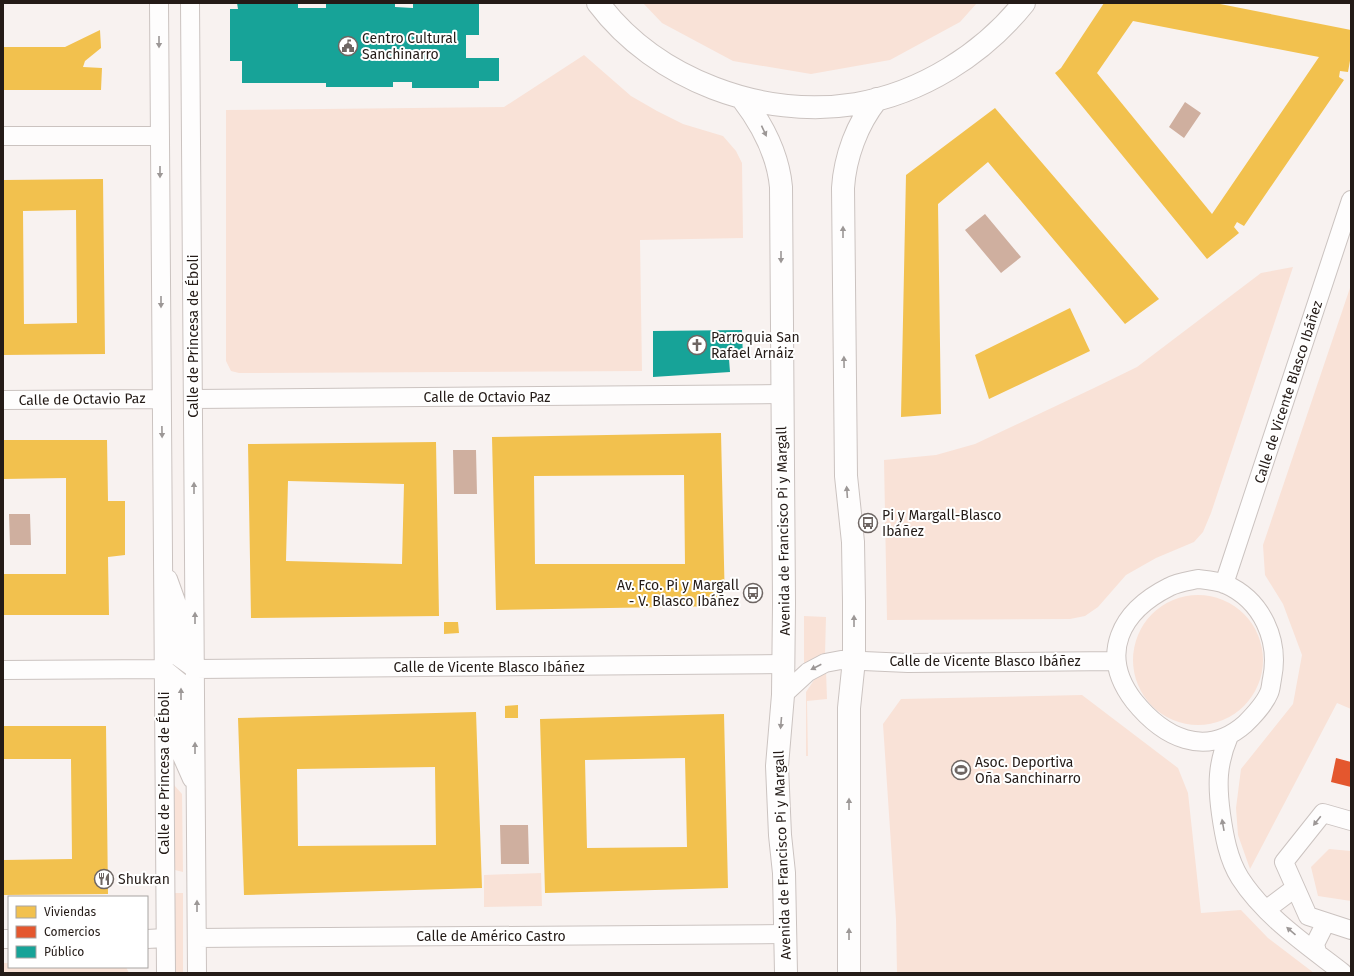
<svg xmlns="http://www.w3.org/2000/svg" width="1354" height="976" font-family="'Fira Sans',sans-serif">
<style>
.green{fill:#f9e2d7}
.water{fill:#cfaf9f}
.homes{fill:#f2c14e;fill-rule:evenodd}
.shops{fill:#e4572e}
.public{fill:#17a398}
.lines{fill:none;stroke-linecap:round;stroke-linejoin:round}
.street-casing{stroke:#cbc3c0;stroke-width:20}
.secondary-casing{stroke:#cbc3c0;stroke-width:24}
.street{stroke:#fefdfd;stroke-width:18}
.secondary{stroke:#fefdfd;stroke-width:22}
.oneway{fill:#9c9796}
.labels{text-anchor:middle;stroke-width:4;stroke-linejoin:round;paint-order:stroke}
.poi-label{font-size:14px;fill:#241b17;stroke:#fff;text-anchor:start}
.street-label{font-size:14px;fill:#241b17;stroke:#fff}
</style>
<rect width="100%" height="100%" fill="#f8f2f0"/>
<path class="green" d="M643 3H977L960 22 890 60 811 74 733 61 662 23Z
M584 55 631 96 657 111 683 124 723 136 736 151 742 163 743 238 640 240 642 371 239 373 231 371 226 361V110L504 107Z
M1293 267 1211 513 1203 532 1194 542 1156 558 1126 575 1098 607 1085 616 1070 619 887 620 884 460 936 455 975 444 1094 388 1137 367 1261 273Z
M1351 285V709L1337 703 1250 869 1238 835 1236 808 1241 769 1293 704 1302 655 1283 604 1265 575 1263 545Z
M1133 660a65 65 0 1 1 130 0a65 65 0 1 1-130 0Z
M804 616 826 617 825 655 804 666Z
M826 671 827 699 807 701 808 756H806V692L816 677Z
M1082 695 1178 768 1188 793 1201 913 1241 910 1268 938 1314 973H897L896 919 883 724 901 699Z
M174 785 182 794 183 872 175 870Z
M1329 849 1351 851V901L1318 896 1311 867Z
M541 873 542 906 484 907V875Z
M173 893H183V973H174Z
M3 963H9V967H126L129 973H3Z"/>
<path class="water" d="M1185 102 1201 113 1184 138 1169 127Z
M985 214 1021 257 1001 273 965 230Z
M453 450H476L477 494H454Z
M9 514H30L31 545H10Z
M500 825H528L529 864H501Z"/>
<path class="homes" d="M1104 3H1215L1351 30V55L1348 72 1340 71 1339 77 1344 80 1244 226 1237 222 1234 227 1239 233 1207 259 1055 73 1061 68ZM1133 21 1319 57 1212 214 1097 73Z
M100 30 101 48 85 61 83 67 102 68 101 90H3V47H65Z
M995 108 1159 299 1125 324 988 162 938 204 941 414 901 417 906 175Z
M103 179 105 354 3 355V180ZM76 210 77 323 24 324 23 211Z
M1070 308 1090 351 989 399 975 355Z
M721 433 725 606 496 610 492 437ZM684 475 685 564H535L534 476Z
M3 440H107L108 501H125V555L108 557 109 615H3V574H66V478L3 479Z
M436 442 439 616 251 618 248 444ZM288 481 404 484 402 564 286 561Z
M444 622H458L459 633 444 634Z
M518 705V718H505V706Z
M476 712 482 888 244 895 238 718ZM435 767 436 845 298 846 297 769Z
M724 714 728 888 545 893 540 719ZM685 758 687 847 587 848 585 760Z
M3 726H106L108 894 3 895V860L72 859 71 759H3Z"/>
<path class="shops" d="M1336 758 1351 762V787L1331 782Z"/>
<path class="public" d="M237 3H298V8H326V3H395V7L413 8V3H479V35H466V58H499V81H479V88H412V82H393V87H326V83H242V61H230V9H238Z
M742 330 743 359H729L730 372 653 377V331Z"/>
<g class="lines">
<g class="street-casing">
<path id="street" d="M159 3 166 973
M190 3 197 973
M3 136H160
M193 399 782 394
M3 400 161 399
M168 579 177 604V656L195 669 784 664
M1198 579C1206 580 1217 581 1225 584 1262 600 1280 640 1272 679 1271 683 1271 689 1269 693 1264 705 1253 716 1245 724 1205 759 1163 737 1134 701 1098 654 1121 611 1169 587 1178 582 1189 581 1198 579Z
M1224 584 1351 200
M3 670 164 669 181 683V754L192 779
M783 695 808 672 825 663 841 660 908 663 1115 661
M1229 736C1217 764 1217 785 1221 814 1224 835 1228 859 1240 878 1265 917 1307 945 1343 973
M1351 821 1323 813 1284 862 1308 916 1351 930
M1265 908 1271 906 1295 888
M197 938 785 934
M3 939H9
M147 939 165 938
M1317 952 1315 944 1326 922"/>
</g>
<g class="secondary-casing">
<path id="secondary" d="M598 3C656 80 762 119 856 104 922 93 983 54 1024 3
M742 98C762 124 778 154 781 187L784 604 783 695 777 766 780 835 784 873 786 973
M849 973V708L854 660V602L853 542 846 476 843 188C845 157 857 124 877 99"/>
</g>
<use href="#street" class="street"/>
<use href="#secondary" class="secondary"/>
</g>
<defs><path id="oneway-solid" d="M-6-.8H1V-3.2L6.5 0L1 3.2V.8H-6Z"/></defs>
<g class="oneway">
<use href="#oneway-solid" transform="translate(159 42) rotate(90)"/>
<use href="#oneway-solid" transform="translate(764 131) rotate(65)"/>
<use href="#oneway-solid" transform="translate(160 172) rotate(90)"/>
<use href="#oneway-solid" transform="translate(843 232) rotate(-90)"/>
<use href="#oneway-solid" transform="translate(781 257) rotate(90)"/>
<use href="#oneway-solid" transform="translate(161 302) rotate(90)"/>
<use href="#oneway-solid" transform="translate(844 362) rotate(-91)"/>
<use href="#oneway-solid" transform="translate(162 432) rotate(89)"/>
<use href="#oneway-solid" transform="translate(194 488) rotate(-90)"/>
<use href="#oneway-solid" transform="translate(847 492) rotate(-94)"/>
<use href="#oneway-solid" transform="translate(195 618) rotate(-90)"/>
<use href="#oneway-solid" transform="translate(854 621) rotate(-90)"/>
<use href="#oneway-solid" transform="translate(816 667) rotate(153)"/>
<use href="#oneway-solid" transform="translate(181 694) rotate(-90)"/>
<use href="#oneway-solid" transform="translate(781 723) rotate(95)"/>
<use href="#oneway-solid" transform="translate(195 748) rotate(-90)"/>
<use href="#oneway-solid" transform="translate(849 804) rotate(-90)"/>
<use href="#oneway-solid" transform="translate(1317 821) rotate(129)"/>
<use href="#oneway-solid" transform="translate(1223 825) rotate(-100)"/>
<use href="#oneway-solid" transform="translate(197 906) rotate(-90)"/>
<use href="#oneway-solid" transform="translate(1291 931) rotate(-139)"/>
<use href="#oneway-solid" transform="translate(849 934) rotate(-90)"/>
</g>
<defs>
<g id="civic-ring" transform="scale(1)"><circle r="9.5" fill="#fff" stroke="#6e6663" stroke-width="1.5"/><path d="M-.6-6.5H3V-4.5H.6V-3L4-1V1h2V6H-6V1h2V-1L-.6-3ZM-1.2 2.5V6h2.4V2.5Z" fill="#6e6663"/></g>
<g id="church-ring" transform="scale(1)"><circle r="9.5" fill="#fff" stroke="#6e6663" stroke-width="1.5"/><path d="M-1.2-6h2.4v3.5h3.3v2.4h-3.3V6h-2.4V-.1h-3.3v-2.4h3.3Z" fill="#6e6663"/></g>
<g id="bus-ring" transform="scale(1)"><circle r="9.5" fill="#fff" stroke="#6e6663" stroke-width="1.5"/><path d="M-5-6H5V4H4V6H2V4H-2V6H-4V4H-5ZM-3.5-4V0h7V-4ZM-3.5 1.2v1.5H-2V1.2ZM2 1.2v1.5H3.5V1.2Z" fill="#6e6663"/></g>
<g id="stadium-ring" transform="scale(1)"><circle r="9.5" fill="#fff" stroke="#6e6663" stroke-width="1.5"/><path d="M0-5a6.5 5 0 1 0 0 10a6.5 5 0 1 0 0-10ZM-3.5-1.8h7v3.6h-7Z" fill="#6e6663"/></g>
<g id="restaurant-ring" transform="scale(1)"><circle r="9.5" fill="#fff" stroke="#6e6663" stroke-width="1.5"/><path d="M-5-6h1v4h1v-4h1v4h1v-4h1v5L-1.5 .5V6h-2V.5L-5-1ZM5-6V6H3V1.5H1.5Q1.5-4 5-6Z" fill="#6e6663"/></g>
</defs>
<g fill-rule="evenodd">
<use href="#civic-ring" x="348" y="46"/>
<use href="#church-ring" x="697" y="345"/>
<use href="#bus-ring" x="868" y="523"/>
<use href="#bus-ring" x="753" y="593"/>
<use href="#stadium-ring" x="961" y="770"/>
<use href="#restaurant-ring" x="104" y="879"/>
</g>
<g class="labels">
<g class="poi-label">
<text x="362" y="43">Centro Cultural<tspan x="362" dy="16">Sanchinarro</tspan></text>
<text x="711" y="342">Parroquia San<tspan x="711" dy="16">Rafael Arnáiz</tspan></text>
<text x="882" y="520">Pi y Margall-Blasco<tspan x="882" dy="16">Ibáñez</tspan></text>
<text x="739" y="590" text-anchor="end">Av. Fco. Pi y Margall<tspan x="739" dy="16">- V. Blasco Ibáñez</tspan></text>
<text x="975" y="767">Asoc. Deportiva<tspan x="975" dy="16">Oña Sanchinarro</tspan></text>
<text x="118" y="884">Shukran</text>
</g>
<g class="street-label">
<text transform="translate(193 336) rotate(-90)" y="5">Calle de Princesa de Éboli</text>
<text transform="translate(1288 392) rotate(-72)" y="5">Calle de Vicente Blasco Ibáñez</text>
<text x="487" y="402">Calle de Octavio Paz</text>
<text transform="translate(82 399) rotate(-1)" y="5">Calle de Octavio Paz</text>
<text transform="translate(783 531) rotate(-91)" y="5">Avenida de Francisco Pi y Margall</text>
<text x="985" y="666">Calle de Vicente Blasco Ibáñez</text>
<text x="489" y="672">Calle de Vicente Blasco Ibáñez</text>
<text transform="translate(164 773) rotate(-90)" y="5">Calle de Princesa de Éboli</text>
<text transform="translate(782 855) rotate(-92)" y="5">Avenida de Francisco Pi y Margall</text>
<text x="491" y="941">Calle de Américo Castro</text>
</g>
</g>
<rect width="1354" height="976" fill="none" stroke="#241b17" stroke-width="8"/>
<rect x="8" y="896" width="140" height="72" fill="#ffffff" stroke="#a7a4a2"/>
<rect x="16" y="906" width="20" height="12" fill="#f2c14e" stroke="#a7a4a2"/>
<text x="44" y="916" font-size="12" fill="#241b17">Viviendas</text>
<rect x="16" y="926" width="20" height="12" fill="#e4572e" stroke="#a7a4a2"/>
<text x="44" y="936" font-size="12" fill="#241b17">Comercios</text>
<rect x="16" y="946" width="20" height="12" fill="#17a398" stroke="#a7a4a2"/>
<text x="44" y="956" font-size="12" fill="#241b17">Público</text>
</svg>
